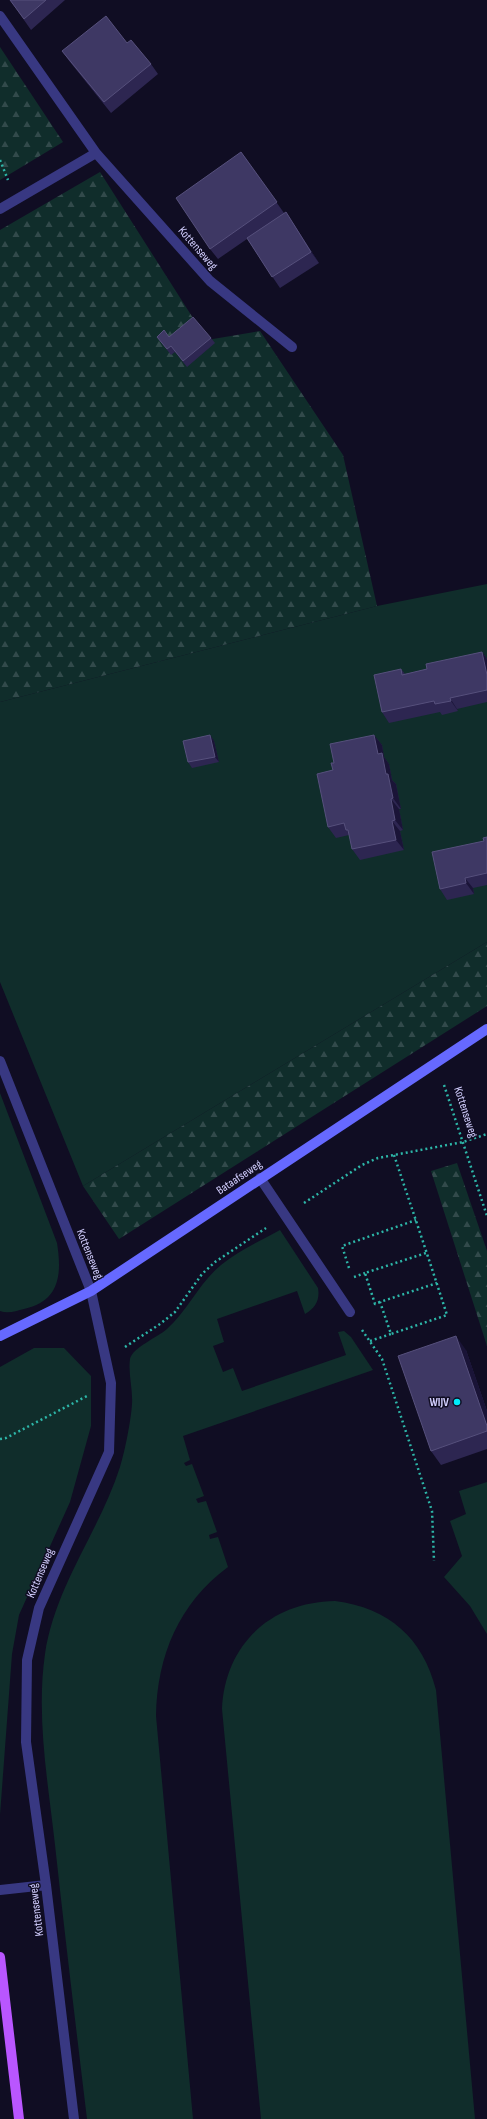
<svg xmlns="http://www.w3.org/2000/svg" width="487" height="2119" font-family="'Sofia Sans Condensed',sans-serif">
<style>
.green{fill:#102d2b}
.forest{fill:url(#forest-firs)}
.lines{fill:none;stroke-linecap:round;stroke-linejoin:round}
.path{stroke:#2db6a8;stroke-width:2.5;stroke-dasharray:2 3;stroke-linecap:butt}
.service{stroke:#383882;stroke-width:10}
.minor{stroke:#383882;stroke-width:10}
.secondary{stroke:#6669ff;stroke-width:10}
.primary{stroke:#b956ff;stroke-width:10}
.wall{fill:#2d2651}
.shaded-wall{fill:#1a1437}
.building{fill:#3e3864;stroke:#56507c}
.poi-dot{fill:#00ecfa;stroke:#100d23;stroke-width:1.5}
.labels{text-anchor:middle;stroke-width:3;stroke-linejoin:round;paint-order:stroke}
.street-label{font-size:12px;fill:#d3cfff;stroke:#100d23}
.poi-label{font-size:12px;font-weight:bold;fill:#d3cfff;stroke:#100d23;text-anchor:end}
</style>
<defs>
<pattern id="forest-firs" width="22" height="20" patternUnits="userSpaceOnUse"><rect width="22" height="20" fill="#102d2b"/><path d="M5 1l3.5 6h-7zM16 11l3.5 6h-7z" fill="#324a4b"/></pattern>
</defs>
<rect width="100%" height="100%" fill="#100d23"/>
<path class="green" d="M487 584V942L83 1186 0 982V702L377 606Z
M0 1093 57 1243C62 1274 60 1301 24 1309 16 1311 8 1314 0 1311Z
M280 1230 318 1288C320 1299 316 1308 305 1314L297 1291 217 1319 224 1342 213 1346 223 1372 233 1368 242 1391 346 1355 338 1332 344 1331 351 1337 373 1370 183 1436 190 1460 184 1463 186 1466 192 1464 204 1496 196 1499 198 1503 206 1501 217 1532 209 1535 210 1539 218 1537 228 1567C179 1603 157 1656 156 1716L193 2119H87C76 2028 65 1936 55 1845 48 1782 36 1717 45 1654 55 1586 100 1530 120 1467 125 1451 131 1420 132 1404 133 1389 128 1374 130 1359 132 1348 158 1337 167 1329 188 1310 199 1283 221 1265 239 1250 260 1241 280 1230Z
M34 1348H64L91 1376V1426L70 1502 19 1615 12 1654 0 1815V1367Z
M487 1482V1634L470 1606 444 1577 462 1556 450 1521 466 1514 459 1491Z
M335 1601C389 1608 423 1638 436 1690L475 2119H261L222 1709C225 1644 271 1602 335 1601Z"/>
<path class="forest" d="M0 47 63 142 0 180Z
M100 172 207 340 260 331 343 455 377 606 0 702V230Z
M487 942V1006L119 1239 83 1186Z
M457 1163 487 1251V1346L431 1171Z"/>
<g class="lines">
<path class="path" d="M0 160 8 180
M444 1085 487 1216
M394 1155C412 1209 430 1262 447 1315L391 1334 380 1302 437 1283
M304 1203 362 1165 378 1158 463 1142 487 1134
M349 1268 342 1246 416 1220
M354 1277 365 1273
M380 1302 375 1304 365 1273 426 1253
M362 1330 382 1359 432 1511 434 1561
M370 1341 391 1334
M125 1347 160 1324 175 1312 202 1274 215 1262 266 1228
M0 1439 6 1438 89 1395"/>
<path class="service" d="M260 1178 350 1312"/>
<path class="minor" d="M0 16 96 153 210 281 292 347
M0 209 96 153
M0 1061 91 1291 111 1383 109 1452 39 1608 27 1660 26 1742 46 1885 74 2119
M0 1890 46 1885"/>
<path class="secondary" d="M0 1336 91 1291 487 1029"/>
<path class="primary" d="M0 1957 19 2119"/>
</g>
<path class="wall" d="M10 0H65L31 30Z
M127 43 151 64 158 74 111 113 70 62 62 51Z
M241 152 284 213 272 222 293 223 319 263 280 288 247 239 218 259 210 249Z
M157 337 211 338 215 343 187 367 175 352 171 355Z
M482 652 487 659V702L457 709 458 711 442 715 440 712 389 723 382 712 401 669 405 674 427 669Z
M210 735 214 741 219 762 192 768 188 762Z
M374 735 382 745 384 757 389 764 392 780 396 784 401 809H399L403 830 400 831 404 850 360 860 352 849 349 835 336 838 328 827 334 763Z
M487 837V885L473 888 474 894 447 900 440 889Z
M466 1350 487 1411V1449L441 1465 431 1451Z"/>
<path class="shaded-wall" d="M286 212 293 223 319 263 311 252Z
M482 652 487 659V675Z
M450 698 457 709 458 711 451 701Z
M210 735 214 741 219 762 215 757Z
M374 735 382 745 384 757 389 764 392 780 396 784 401 809 393 798 386 774 378 754Z
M391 799 399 809 403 830 395 820Z
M392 821 400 831 404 850 396 840Z
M465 878 473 888 474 894 466 883Z
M456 1336 466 1350 487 1411V1426Z"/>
<path class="building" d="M10 0H46L24 19Z
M106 16 127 43 131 40 151 64 104 102 62 51Z
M241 152 277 202 210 249 176 198Z
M286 212 311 252 272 277 247 238Z
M193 317 211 338 183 361 171 346 167 349 157 337 164 330 169 337Z
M482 652 487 675V690L450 698 451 701 435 704 434 701 382 712 374 675 401 669 402 675 427 669 426 664Z
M210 735 215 757 188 762 183 741Z
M374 735 378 754 382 753 386 774H388L393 798 391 799 395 820 392 821 396 840 352 849 348 830H346L344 823 328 827 317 774 333 770 331 763H334L330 744Z
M487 837V873L465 878 466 883 440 889 432 852 484 841 483 838Z
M456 1336 487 1426V1431L431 1451 398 1356Z"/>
<circle class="poi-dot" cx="457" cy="1402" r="4"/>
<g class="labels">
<g class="street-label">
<text transform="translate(198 248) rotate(49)" y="4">Kottenseweg</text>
<text transform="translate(466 1112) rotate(72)" y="4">Kottenseweg</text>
<text transform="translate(239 1177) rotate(-34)" y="4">Bataafseweg</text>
<text transform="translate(90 1254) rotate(68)" y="4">Kottenseweg</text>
<text transform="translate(40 1573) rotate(-67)" y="4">Kottenseweg</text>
<text transform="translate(36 1910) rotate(-97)" y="4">Kottenseweg</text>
</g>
<g class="poi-label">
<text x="449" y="1406">WIJV</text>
</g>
</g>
</svg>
